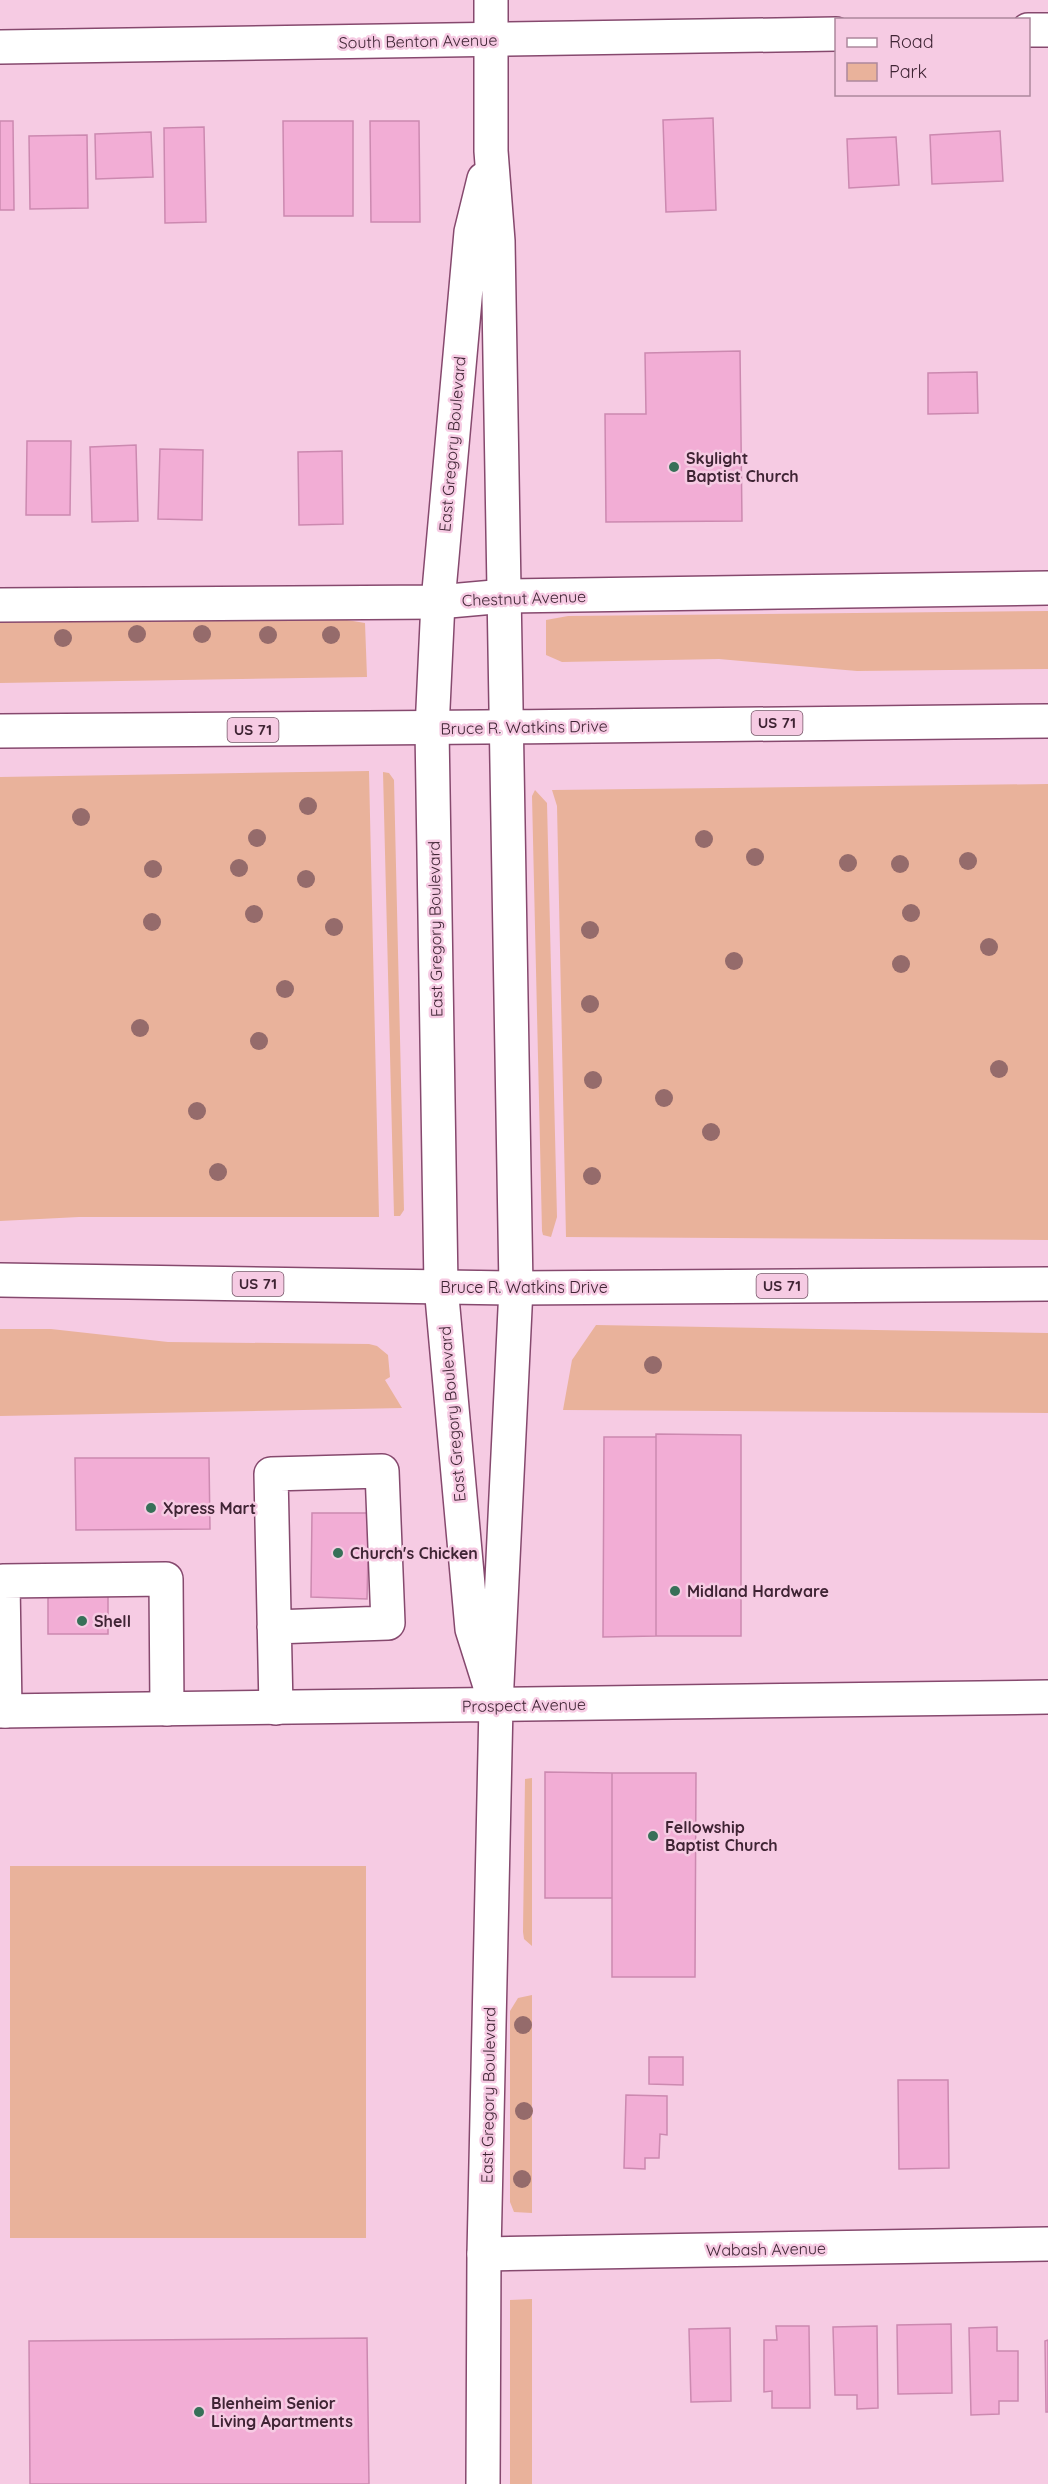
<svg xmlns="http://www.w3.org/2000/svg" width="1048" height="2484" font-family="Quicksand,sans-serif">
<style>
.green{fill:#e9b29b}
.building{fill:#f2add5;stroke:#cc89b0;stroke-width:1.5}
.lines{fill:none;stroke-linecap:round;stroke-linejoin:round}
.minor-casing{stroke:#86496e;stroke-width:36}
.major-casing{stroke:#86496e;stroke-width:36}
.highway-casing{stroke:#86496e;stroke-width:36}
.minor{stroke:#fff;stroke-width:33}
.major{stroke:#fff;stroke-width:33}
.highway{stroke:#fff;stroke-width:33}
.tree{fill:#956b6b}
.poi-dot{fill:#377058;stroke:#f6cbe3;stroke-width:2}
.labels{text-anchor:middle;stroke-width:5;stroke-linejoin:round;paint-order:stroke}
.shield{fill:#f6cbe3;stroke:#765668;stroke-width:1.5}
.shield-label{font-size:15px;font-weight:bold;fill:#3f2434}
.street-label{font-size:16px;fill:#3f2434;stroke:#f6cbe3}
.poi-label{font-size:16px;font-weight:bold;fill:#3f2434;stroke:#f6cbe3;text-anchor:start}
</style>
<rect width="100%" height="100%" fill="#f6cbe3"/>
<path class="green" d="M1048 611V669L857 671 719 659 562 662 546 655V620L568 616Z
M341 619 365 623 367 677 0 683V622Z
M369 771 379 1217H79L0 1221V777Z
M383 772 389 773 394 780 404 1210 400 1216H394Z
M1048 784V1240L566 1237 557 806 552 790Z
M535 790 547 803 557 1217 551 1237 543 1235 542 1231 532 796Z
M596 1325 1048 1333V1413L563 1410 572 1360Z
M0 1329H51L168 1342 369 1344 377 1346 388 1355 390 1377 385 1380 402 1408 0 1416Z
M532 1778V1946L524 1939 523 1932 525 1779Z
M10 1866H366V2238H10Z
M532 1995V2213L514 2212 510 2202V2011L518 1998Z
M532 2299V2484H510V2300Z"/>
<path class="building" d="M713 118 716 210 666 212 663 120Z
M0 121H13L14 210H0Z
M283 121H353V216H284Z
M370 121H419L420 222H371Z
M204 127 206 222 165 223 164 128Z
M1000 131 1003 181 932 184 930 135Z
M151 132 153 177 96 179 95 134Z
M87 135 88 208 30 209 29 136Z
M896 137 899 185 849 188 847 139Z
M740 351 742 521 606 522 605 414H646L645 353Z
M977 372 978 413 928 414V373Z
M27 441H71L70 515H26Z
M136 445 138 521 92 522 90 447Z
M160 449 203 450 202 520 158 519Z
M342 451 343 524 299 525 298 452Z
M656 1434 741 1435V1636H656Z
M604 1437H656V1636L603 1637Z
M75 1458H209L210 1529 76 1530Z
M312 1513H369L367 1599 311 1597Z
M48 1594H108V1634H48Z
M545 1772 612 1773V1898H545Z
M612 1773H696L695 1977H612Z
M649 2057H683V2085L649 2084Z
M898 2080H948L949 2168 899 2169Z
M626 2095 667 2096V2135L660 2134 659 2158H645V2169L624 2168Z
M951 2324 952 2393 898 2394 897 2325Z
M776 2326H809L810 2408H772V2391L764 2392V2340H777Z
M877 2326 878 2408 857 2409V2395H835L833 2327Z
M997 2327V2351H1018V2401H999V2414L971 2415 969 2328Z
M730 2328 731 2401 691 2402 689 2329Z
M367 2338 369 2484H30L29 2341Z
M1048 2340V2412H1046L1045 2341Z"/>
<g class="lines">
<g class="minor-casing">
<path id="minor" d="M1028 30H1048
M0 47 836 34
M0 605 438 602 505 596 1048 588
M274 1627 388 1623 382 1471 271 1474 276 1708
M5 1711 3 1581 166 1579 167 1709
M484 2254 1048 2244"/>
</g>
<g class="major-casing">
<path id="major" d="M484 179 471 232 438 602 432 729 441 1286 472 1629 490 1686
M0 1711 1048 1697
M483 2484 484 2254 496 1705 516 1288 498 241 491 151V0"/>
</g>
<g class="highway-casing">
<path id="highway" d="M0 731C349 730 699 724 1048 721
M0 1280 516 1288 1048 1284"/>
</g>
<use href="#minor" class="minor"/>
<use href="#major" class="major"/>
<use href="#highway" class="highway"/>
</g>
<g class="tree">
<circle cx="137" cy="634" r="9"/>
<circle cx="202" cy="634" r="9"/>
<circle cx="268" cy="635" r="9"/>
<circle cx="331" cy="635" r="9"/>
<circle cx="63" cy="638" r="9"/>
<circle cx="308" cy="806" r="9"/>
<circle cx="81" cy="817" r="9"/>
<circle cx="257" cy="838" r="9"/>
<circle cx="704" cy="839" r="9"/>
<circle cx="755" cy="857" r="9"/>
<circle cx="968" cy="861" r="9"/>
<circle cx="848" cy="863" r="9"/>
<circle cx="900" cy="864" r="9"/>
<circle cx="239" cy="868" r="9"/>
<circle cx="153" cy="869" r="9"/>
<circle cx="306" cy="879" r="9"/>
<circle cx="911" cy="913" r="9"/>
<circle cx="254" cy="914" r="9"/>
<circle cx="152" cy="922" r="9"/>
<circle cx="334" cy="927" r="9"/>
<circle cx="590" cy="930" r="9"/>
<circle cx="989" cy="947" r="9"/>
<circle cx="734" cy="961" r="9"/>
<circle cx="901" cy="964" r="9"/>
<circle cx="285" cy="989" r="9"/>
<circle cx="590" cy="1004" r="9"/>
<circle cx="140" cy="1028" r="9"/>
<circle cx="259" cy="1041" r="9"/>
<circle cx="999" cy="1069" r="9"/>
<circle cx="593" cy="1080" r="9"/>
<circle cx="664" cy="1098" r="9"/>
<circle cx="197" cy="1111" r="9"/>
<circle cx="711" cy="1132" r="9"/>
<circle cx="218" cy="1172" r="9"/>
<circle cx="592" cy="1176" r="9"/>
<circle cx="653" cy="1365" r="9"/>
<circle cx="523" cy="2025" r="9"/>
<circle cx="524" cy="2111" r="9"/>
<circle cx="522" cy="2179" r="9"/>
</g>
<g class="poi-dot">
<circle cx="674" cy="467" r="6"/>
<circle cx="151" cy="1508" r="6"/>
<circle cx="338" cy="1553" r="6"/>
<circle cx="675" cy="1591" r="6"/>
<circle cx="82" cy="1621" r="6"/>
<circle cx="653" cy="1836" r="6"/>
<circle cx="199" cy="2412" r="6"/>
</g>
<g class="labels">
<g class="shield">
<rect x="751.5" y="711" width="51" height="24" rx="4.5"/>
<rect x="227.5" y="718" width="51" height="24" rx="4.5"/>
<rect x="232.5" y="1272" width="51" height="24" rx="4.5"/>
<rect x="756.5" y="1274" width="51" height="24" rx="4.5"/>
</g>
<g class="shield-label">
<text x="777" y="728">US 71</text>
<text x="253" y="735">US 71</text>
<text x="258" y="1289">US 71</text>
<text x="782" y="1291">US 71</text>
</g>
<g class="street-label">
<text transform="translate(418 41) rotate(-1)" y="6">South Benton Avenue</text>
<text transform="translate(452 444) rotate(-85)" y="6">East Gregory Boulevard</text>
<text transform="translate(524 598) rotate(-2)" y="6">Chestnut Avenue</text>
<text transform="translate(524 727) rotate(-1)" y="6">Bruce R. Watkins Drive</text>
<text transform="translate(435 929) rotate(-91)" y="6">East Gregory Boulevard</text>
<text x="524" y="1293">Bruce R. Watkins Drive</text>
<text transform="translate(452 1414) rotate(-95)" y="6">East Gregory Boulevard</text>
<text transform="translate(524 1705) rotate(-1)" y="6">Prospect Avenue</text>
<text transform="translate(488 2095) rotate(-89)" y="6">East Gregory Boulevard</text>
<text transform="translate(766 2249) rotate(-1)" y="6">Wabash Avenue</text>
</g>
<g class="poi-label">
<text x="686" y="464">Skylight<tspan x="686" dy="18">Baptist Church</tspan></text>
<text x="163" y="1514">Xpress Mart</text>
<text x="350" y="1559">Church's Chicken</text>
<text x="687" y="1597">Midland Hardware</text>
<text x="94" y="1627">Shell</text>
<text x="665" y="1833">Fellowship<tspan x="665" dy="18">Baptist Church</tspan></text>
<text x="211" y="2409">Blenheim Senior<tspan x="211" dy="18">Living Apartments</tspan></text>
</g>
</g>
<rect x="835" y="18" width="195" height="78" fill="#f6cbe3" stroke="#ad889d" stroke-width="1.5"/>
<rect x="847" y="38" width="30" height="9" fill="#ffffff" stroke="#ad889d" stroke-width="1.5"/>
<text x="889" y="48" font-size="18" fill="#3f2434">Road</text>
<rect x="847" y="63" width="30" height="18" fill="#e9b29b" stroke="#ad889d" stroke-width="1.5"/>
<text x="889" y="78" font-size="18" fill="#3f2434">Park</text>
</svg>
